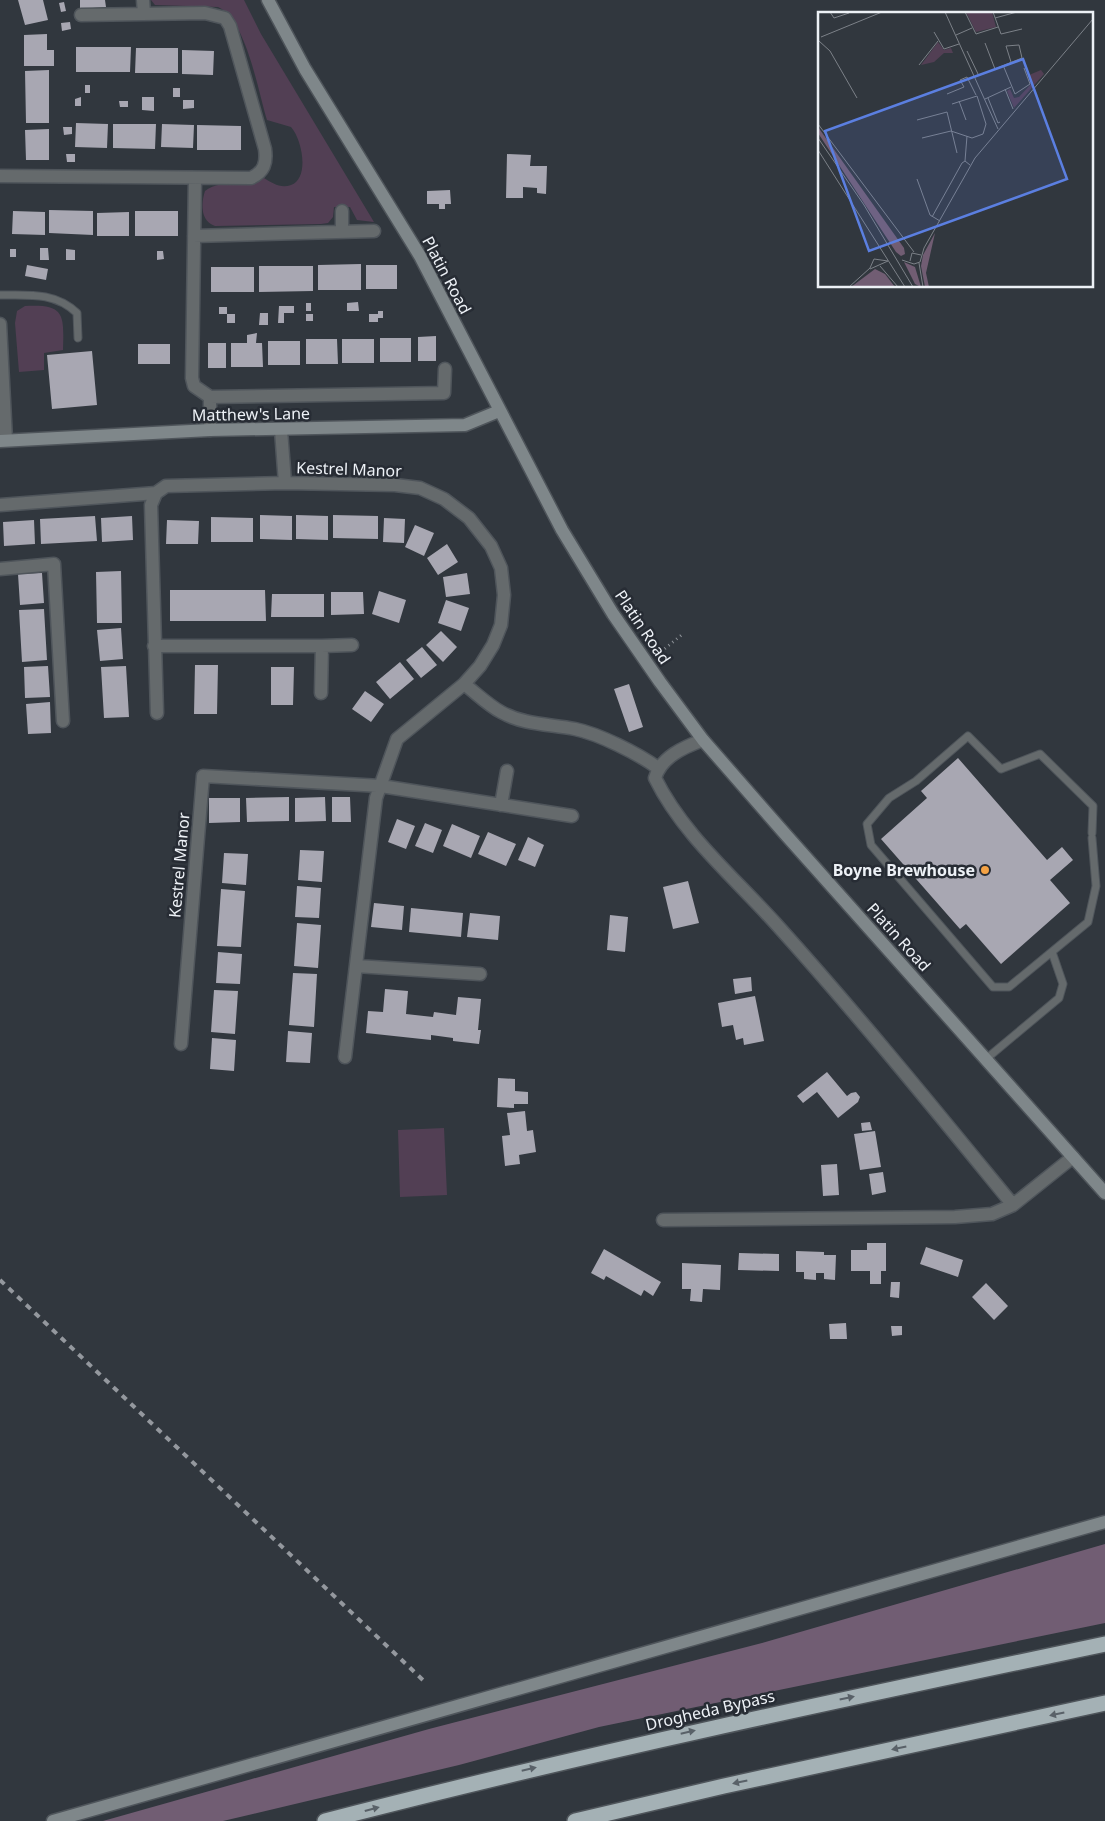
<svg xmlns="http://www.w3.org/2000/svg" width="1105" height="1821" font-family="'Noto Sans',sans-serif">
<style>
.green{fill:#523f54}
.forest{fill:#715d73}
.building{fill:#a8a7b2}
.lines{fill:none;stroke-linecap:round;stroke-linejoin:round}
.lane-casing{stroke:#4f555b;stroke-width:9}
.street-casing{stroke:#4f555b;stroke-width:15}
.secondary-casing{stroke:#4f555b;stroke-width:15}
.highway-casing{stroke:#4f555b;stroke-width:18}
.path{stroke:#8d9298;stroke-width:3;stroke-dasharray:1 4;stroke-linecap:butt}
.lane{stroke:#656a6c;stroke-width:7}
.street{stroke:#656a6c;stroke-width:12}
.secondary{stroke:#7f878a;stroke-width:12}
.highway{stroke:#a4b1b5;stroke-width:15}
.rail{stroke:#94989e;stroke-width:4;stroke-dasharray:6 6;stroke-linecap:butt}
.oneway{fill:#596168}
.poi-dot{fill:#f5a345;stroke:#272c34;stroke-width:2}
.labels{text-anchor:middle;stroke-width:5;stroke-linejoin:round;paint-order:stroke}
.street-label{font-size:16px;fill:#edf1f6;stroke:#272c34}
.poi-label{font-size:16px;font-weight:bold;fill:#edf1f6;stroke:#272c34;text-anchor:end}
.inset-road{fill:none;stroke:#7c8188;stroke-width:1}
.view{fill:#5b7fe1;fill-opacity:0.15;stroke:#5b7fe1;stroke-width:2.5}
.inset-edge{fill:none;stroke:#edf1f6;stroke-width:2.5}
</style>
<rect width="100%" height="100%" fill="#31373e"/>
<path class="green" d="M151 0H244L261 34 374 222 357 220 350 207H334L333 217 328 223 321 224 215 226C200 221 201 203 205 191 222 177 246 190 264 178 272 183 281 189 291 185 310 178 302 139 291 127L267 120C258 91 246 19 218 7L155 5Z
M25 306C65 304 64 314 63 350L44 353V370L19 372 15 323 17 311Z
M444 1128 447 1195 400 1197 398 1130Z"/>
<path class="forest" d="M1105 1544V1623L599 1727 459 1765 223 1821H103L429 1729 762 1643Z"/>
<path class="building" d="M18 0H43L48 20 25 25Z
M80 0H105L106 7 80 9Z
M64 2 66 11 61 12 59 3Z
M70 22 71 29 62 31 61 23Z
M47 34V50H54V66H24V35Z
M76 47H131L130 72H76Z
M136 48H178V73H135Z
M182 50 214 51 213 75 182 74Z
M49 70V123H26L25 71Z
M85 85H90V93H85Z
M173 88H180V97H173Z
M81 97V106H75V99Z
M142 97H154V111L142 110Z
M183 100H194V108L183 109Z
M119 101H128V107H120Z
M76 123 108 124 107 148 75 147Z
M113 124H156L155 149 113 148Z
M162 124 194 125 193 148 161 147Z
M197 125 241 126V150H197Z
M63 127H72V134L64 135Z
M49 129V160H26L25 130Z
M66 154H75V162H67Z
M507 154 531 155 530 166H547L546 194 537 193V188L523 187V198H506Z
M450 190 451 204H445V209H439V204H427V191Z
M49 210 93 211V235L49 233Z
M13 211 45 212V235L12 234Z
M135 211H178V236H135Z
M129 212V236H97V213Z
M40 248H48L49 260H40Z
M10 249H16V257H10Z
M66 249 75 250V260H66Z
M157 251H163L164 259 157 260Z
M361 264V290H318V265Z
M27 265 48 269 46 280 25 276Z
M366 265H397V289H366Z
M259 266H313V291L259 292Z
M211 267H254V292H211Z
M358 302 359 311H347V303Z
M306 303H311V311H306Z
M279 306H294V313H284V323H278Z
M219 307H227V314H219Z
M378 311H383V318H378V322H369V314H378Z
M260 313H268V325H259Z
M227 314H235V323H227Z
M306 314H313V321H306Z
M257 333 256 343H262L263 367H231V343H247V335Z
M436 336V361H418V337Z
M380 338H411V362H380Z
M306 339H337L338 364H306Z
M342 339H374V363H342Z
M268 341H300V365H268Z
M208 343H226V368H208Z
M138 344H170V364H138Z
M92 351 97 405 52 409 47 355Z
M260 515 292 516V540L260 539Z
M296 515 328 516V540L296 539Z
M333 515 378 516V539L333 538Z
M95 516 97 541 41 544 40 519Z
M132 516 133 540 102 542 101 518Z
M211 517 253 518V542H211Z
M384 518 405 519 404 543 383 542Z
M34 520 35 544 4 546 3 522Z
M167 520 199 521 198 544H166Z
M415 525 434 533 424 556 405 547Z
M447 544 458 562 438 575 427 558Z
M121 571 122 623H97L96 572Z
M42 573 44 603 20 605 18 574Z
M467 573 470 594 446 597 443 577Z
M170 590H265L266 621H170Z
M379 591 406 600 399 623 372 614Z
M331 592H363L364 614 331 615Z
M272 594H324V617H271Z
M446 600 469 608 461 631 438 623Z
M44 609 47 660 22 662 19 610Z
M121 628 123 659 100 661 97 630Z
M441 631 457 647 443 662 426 645Z
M422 647 437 665 421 678 406 660Z
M400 662 414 679 390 699 376 682Z
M195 665H218L217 714H194Z
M48 666 50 697 25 698 24 667Z
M126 666 129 717 104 718 101 667Z
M271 667H294L293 705H271Z
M629 684 643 727 629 732 614 689Z
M365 691 384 704 371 722 352 709Z
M50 702 51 733 28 734 26 704Z
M958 758 1047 860 1062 847 1073 860 1050 880 1070 903 1001 964 966 924 960 929 881 839 927 798 921 791Z
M289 797V821L247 822 246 798Z
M325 797 326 821 295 822V798Z
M332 797H350L351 822H332Z
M209 798H240V822L209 823Z
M397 819 415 826 406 849 388 842Z
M425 823 442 830 433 853 415 846Z
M452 824 480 836 471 858 443 846Z
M488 832 516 844 506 866 478 854Z
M528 837 544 845 535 867 518 860Z
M300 850 324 851 322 882 298 880Z
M224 853 248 854 246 885 222 883Z
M688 881 699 923 673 929 663 887Z
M297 886 321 888 319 918 295 917Z
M221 889 245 891 241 947 217 946Z
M374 903 404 906 402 930 371 927Z
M411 908 463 913 461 937 409 932Z
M470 913 500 916 498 940 467 937Z
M610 915 628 917 625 952 607 950Z
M297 923 321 925 318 968 294 966Z
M218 952 242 954 240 984 216 983Z
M293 973 317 974 314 1027 289 1025Z
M751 977 752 991 735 994 733 979Z
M385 989 408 991 406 1014 433 1017 434 1012 456 1015 458 997 481 999 478 1030H481L479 1044 453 1041V1038L431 1035V1040L366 1033 368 1011 383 1012Z
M214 990 238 991 235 1034 211 1032Z
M755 996 764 1041 744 1045 743 1038 736 1040 733 1025 722 1027 718 1003Z
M288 1031 312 1033 310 1063 286 1062Z
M212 1038 236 1040 234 1071 210 1069Z
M827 1072 847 1096 851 1093 856 1092 860 1097 858 1102 838 1118 817 1092 803 1103 797 1096Z
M498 1078 515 1079V1091L528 1092V1104H514V1108L497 1107Z
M525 1111 527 1131 533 1130 536 1152 519 1155 520 1164 505 1166 502 1136 510 1135 507 1113Z
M870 1122 872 1130 862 1131 861 1123Z
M875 1131 881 1167 860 1170 854 1134Z
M837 1164 839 1195 823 1196 821 1165Z
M883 1172 886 1192 872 1195 869 1174Z
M867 1243H886V1271H881V1284H870V1271H851V1250H867Z
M926 1247 963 1260 958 1277 920 1264Z
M604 1249 661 1282 653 1296 644 1290 641 1296 606 1276 604 1280 591 1273Z
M796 1251 824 1252V1255H836L835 1280 824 1279V1273H816V1280L804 1279V1272H796Z
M739 1253 779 1254V1271L738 1270Z
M682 1263 721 1265 720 1290 703 1289 702 1302 690 1301 691 1289H682Z
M891 1282H900L899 1298 890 1297Z
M986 1283 1008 1306 994 1320 972 1297Z
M846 1323 847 1339H830L829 1324Z
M891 1326H902V1335L892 1336Z"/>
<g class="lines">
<g class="lane-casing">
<path id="lane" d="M0 295C29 295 55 292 77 313L78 338
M1092 838 1096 886 1088 922 1009 987H993L871 845 867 824 889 798 916 781 968 736 1001 769 1040 754 1093 806 1092 833
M986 1059 1059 998 1063 984 1052 952"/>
</g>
<g class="street-casing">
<path id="street" d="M143 0 144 14
M0 176 251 178C264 172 267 163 265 149L230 26 225 18 205 13 81 15
M195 178 192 378 194 386 210 397V430
M342 211V231
M194 236 374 231
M0 324 6 440
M210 397 444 393 445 369
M281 430 285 483
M0 505 156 493
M0 569 54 564 63 721
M154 646H322
M464 684C476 693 488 705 501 712 524 725 550 724 575 729 599 734 637 753 658 768
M321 693 322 646 352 645
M157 713 151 505 156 493 166 486 285 483 395 485 420 488 444 499 469 518 491 546 501 568 504 595 501 625 493 645 480 666 464 684 397 739 376 798 345 1057
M703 740C684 747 661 757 655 778 683 835 735 878 777 925 859 1016 936 1111 1013 1205
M501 805 507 771
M356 966 480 974
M181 1044 203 776 381 786 572 816
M663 1220 955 1217 992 1214 1013 1205 1073 1157"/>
</g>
<g class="secondary-casing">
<path id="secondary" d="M268 0 305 69 420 256 562 530 613 614 660 682 703 740 786 835 1105 1193
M0 441 210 430 465 425 499 411
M53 1821 1105 1522"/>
</g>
<g class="highway-casing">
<path id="highway" d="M325 1821C583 1754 844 1699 1105 1644
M575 1821 724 1786 1105 1703"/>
</g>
<path class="path" d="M657 655 684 633"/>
<use href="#lane" class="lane"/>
<use href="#street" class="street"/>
<use href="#secondary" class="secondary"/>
<use href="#highway" class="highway"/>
<path class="rail" d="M0 1280 425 1682"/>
</g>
<defs><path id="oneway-solid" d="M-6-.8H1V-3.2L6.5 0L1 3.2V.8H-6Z" transform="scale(1.25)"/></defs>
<g class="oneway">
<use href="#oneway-solid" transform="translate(847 1698) rotate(-12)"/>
<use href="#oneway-solid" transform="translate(1057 1714) rotate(168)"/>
<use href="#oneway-solid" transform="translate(688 1732) rotate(-13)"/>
<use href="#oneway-solid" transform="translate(899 1748) rotate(168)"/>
<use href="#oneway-solid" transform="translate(529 1769) rotate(-13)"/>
<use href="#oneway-solid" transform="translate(740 1782) rotate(168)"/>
<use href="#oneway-solid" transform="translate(372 1809) rotate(-15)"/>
</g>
<circle class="poi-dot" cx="985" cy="870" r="5"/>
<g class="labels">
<g class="street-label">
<text transform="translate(447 275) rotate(62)" y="6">Platin Road</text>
<text transform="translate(251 414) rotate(-1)" y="6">Matthew's Lane</text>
<text transform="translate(349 469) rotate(2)" y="6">Kestrel Manor</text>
<text transform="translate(643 627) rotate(56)" y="6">Platin Road</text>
<text transform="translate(179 865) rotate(-85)" y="6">Kestrel Manor</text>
<text transform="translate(899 937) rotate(48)" y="6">Platin Road</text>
<text transform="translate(710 1710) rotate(-13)" y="6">Drogheda Bypass</text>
</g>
<g class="poi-label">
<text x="975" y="876">Boyne Brewhouse</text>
</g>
</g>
<g transform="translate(818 12)">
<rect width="275" height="275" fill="#31373e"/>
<path d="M148 0H174L178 15 158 20ZM120 30 126 38 133 36 135 41H126L116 50 103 53ZM223 58 226 62 196 96 189 79 192 77 196 86 201 85 213 72 211 63Z" fill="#523f54"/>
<path d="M0 115 86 236 87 242 83 244 78 240 0 121ZM117 221 108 261 111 275H107L103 254 105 243ZM86 250 97 255 103 275 97 272ZM57 257 67 262 77 275H33Z" fill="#715d73"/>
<path class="inset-road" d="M12 0 16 6 31 1M127 0 180 117M147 0 158 22 180 15M175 0 183 22 204 17M177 6 199 0M116 20 126 37 141 32M138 23 154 16M3 25 64 0M1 29 12 39 39 86M167 31 177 57M149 39 161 64M101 53 120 29M185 53 197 82 212 72 206 56M157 65 204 46 201 33 188 34 193 50M187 77 195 97M129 82 146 75 142 68 149 65 158 83M170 86 180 111 182 110M167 87 193 75M141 89 148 108M99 108 129 100 139 141M0 112 96 240M0 126 46 193 95 275M104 126 133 119 154 126 165 122 168 112 159 84 134 92M0 138 87 275M147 149 149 124M99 167 112 203 122 209M114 205 144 151 147 149 152 153M84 248 96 252 102 250 106 236 157 146 275 7M92 249 94 241 103 243M101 251 105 275M62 254 80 275M52 257 70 249M31 275 52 256 56 247 70 249"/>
<path class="view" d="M205 47 249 167 51 239 7 119Z"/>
<rect width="275" height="275" class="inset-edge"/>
</g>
</svg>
